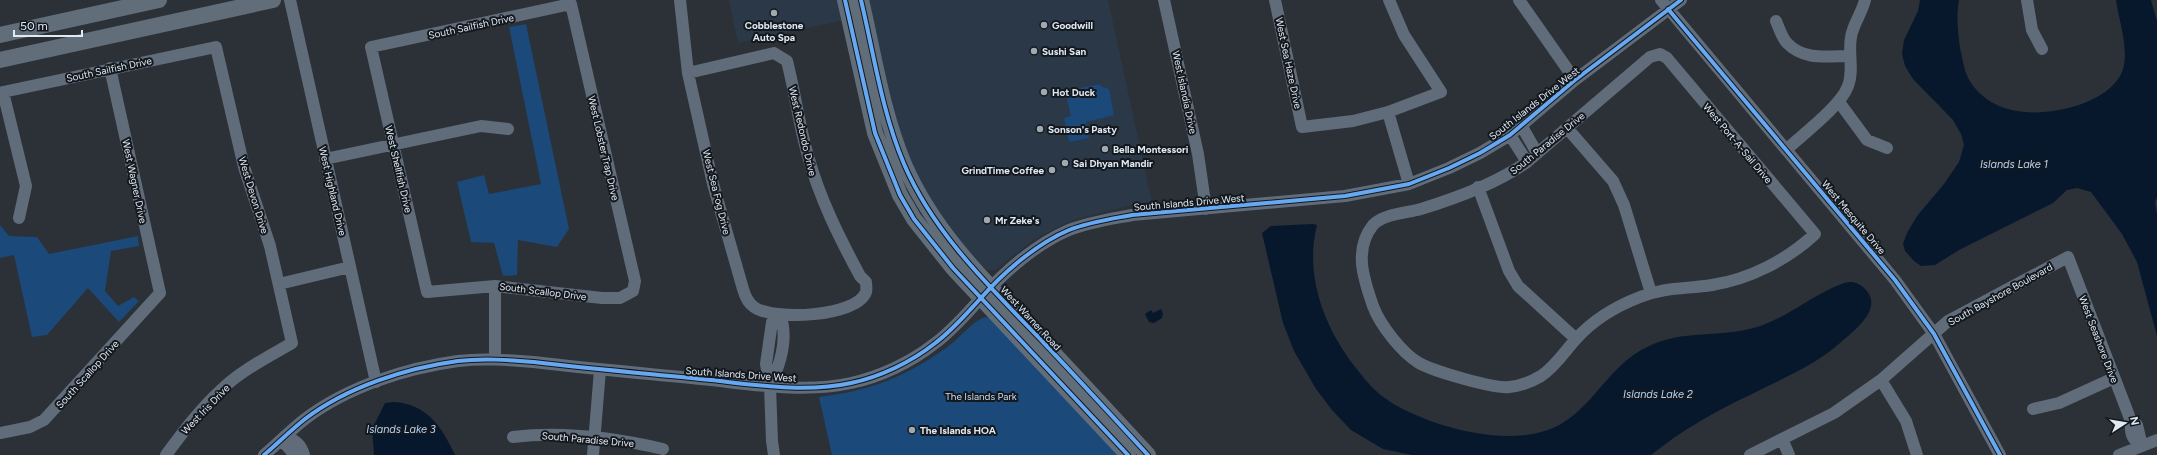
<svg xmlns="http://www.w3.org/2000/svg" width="2157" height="455" font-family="Figtree,sans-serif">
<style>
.built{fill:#2a3848}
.green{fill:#1a497a}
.water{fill:#07182d}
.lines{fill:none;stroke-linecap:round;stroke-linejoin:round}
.minor{stroke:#616c7b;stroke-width:12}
.major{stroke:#626d7a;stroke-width:16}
.cycleway-casing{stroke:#13181e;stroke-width:6}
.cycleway{stroke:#66a8f1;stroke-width:4}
.poi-dot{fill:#a1a9b0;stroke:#13181e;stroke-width:1.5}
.labels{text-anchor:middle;stroke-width:4;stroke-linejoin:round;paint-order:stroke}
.poi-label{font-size:10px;font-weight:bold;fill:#e1e9f1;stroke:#13181e;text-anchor:start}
.street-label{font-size:10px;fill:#e1e9f1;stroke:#13181e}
.park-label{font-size:10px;fill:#ccdcef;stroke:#13181e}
.water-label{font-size:11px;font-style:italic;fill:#b4d4f9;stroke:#13181e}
</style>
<rect width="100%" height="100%" fill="#2b3137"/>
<path class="built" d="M729 0H840L844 20 738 43Z
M868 0H1108L1152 202 1128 206 1073 220 1036 238 995 270H989L982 268 970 256 925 194 899 133Z"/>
<path class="green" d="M526 24 569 229 557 247 518 240 517 275 503 276 494 243 471 242 457 182 484 175 489 194 541 184 509 27Z
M1100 84V86L1109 89 1114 115 1086 122 1089 138 1069 142 1064 118 1071 116 1065 91Z
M0 225 9 236 37 237 49 254 138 236 139 246 111 251 105 291 118 306 134 297 139 301 119 322 88 288 47 335 32 337 14 255 0 258Z
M986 317 992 319 1120 455H832L819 397C869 391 905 377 946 348 958 340 973 320 986 317Z"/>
<path class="water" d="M1920 0H1959C1956 16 1958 33 1960 48 1963 60 1964 73 1971 83 1996 119 2043 116 2079 105 2096 99 2117 88 2123 69 2129 49 2119 21 2116 0H2151L2157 21V197L2155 202 2157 214V336L2137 262 2122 234 2091 192 2077 188 2067 190 2053 203 1959 250 1935 265 1921 266 1914 261 1905 251 1903 244 1907 233 1917 216 1944 184 1959 162 1964 145 1961 134 1953 120 1913 79 1905 66 1902 54 1904 40 1918 11Z
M1313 224 1317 225C1304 276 1325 329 1356 368 1366 381 1375 392 1389 401 1431 428 1519 452 1564 422 1597 401 1610 365 1647 347 1682 329 1721 338 1757 327 1789 317 1813 294 1844 283 1851 281 1857 282 1863 287 1886 307 1856 329 1840 343 1814 366 1783 378 1752 394 1717 410 1681 431 1651 455H1412L1383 449 1351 430 1332 410 1316 389 1294 351 1283 323 1262 233 1271 226Z
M1161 309 1163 314 1162 318 1154 323 1149 322 1145 314 1151 310 1153 313Z
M394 402C427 404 442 427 455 455H374L372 429 385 403Z"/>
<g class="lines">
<path class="minor" d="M290 0 376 382
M680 0 688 73 713 184 743 289C745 296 748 303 754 307 773 321 857 317 866 292 867 289 866 285 866 282L860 276C839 237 820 199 808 156 799 125 795 92 787 61L774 53 688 73
M1164 0 1198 154 1206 209
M1275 0 1302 127 1353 121 1388 112 1441 92 1404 35 1389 0
M1519 0 1575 80
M1661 0 1895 280 1934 334 2000 455
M2027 0 2032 30 2042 49
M571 4 635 281 633 291 620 298H602L495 286 427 292 371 47Z
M1776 21C1779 28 1782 38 1787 43 1804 61 1828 56 1850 56
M1660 54 1667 58 1815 234C1787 260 1750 279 1712 285 1687 289 1664 287 1640 297 1614 307 1594 319 1576 339 1565 351 1555 367 1541 376 1531 382 1520 386 1509 387 1494 389 1433 371 1419 363 1402 353 1380 325 1373 306 1364 280 1353 250 1373 225 1383 214 1407 213 1421 209 1457 198 1496 184 1527 162L1650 57Z
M1839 102 1867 140 1887 148
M1388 112 1409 184
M1521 125 1537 153
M1567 128 1613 181 1624 205 1651 293
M1510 135 1527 162
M1786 150C1802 135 1841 106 1848 86 1854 71 1848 53 1851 37 1853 24 1862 13 1865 0
M325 159 481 126 508 129
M1478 187 1509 271 1518 286 1576 339
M19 218 26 186 3 92 216 47 244 167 270 246 292 343C268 357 242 370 222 389 200 409 183 432 166 455
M279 284 350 267
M495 286V359
M1881 380 1906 421 1917 455
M770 386C780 365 789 338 780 315L772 322 766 364 770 386 772 441 774 455
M2033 409 2059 403 2114 378
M2131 421 2137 425 2142 446
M0 433 30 427 44 420 160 293 110 68
M285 436C295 440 301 444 304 455
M285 436 286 445 295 455
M513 437C562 431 615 438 663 449
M1782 439 1789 455
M264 455C278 443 291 430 305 419 347 387 406 368 458 361 483 358 509 360 534 362 593 369 652 374 711 380 756 385 806 393 851 383 880 377 911 362 934 344 952 331 966 314 981 298 1004 272 1036 244 1069 230 1089 222 1111 219 1132 215L1345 196 1409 184 1449 168 1480 153 1510 135 1575 80 1681 0
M593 455 600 370
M1750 455 1834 413 1881 380 1948 321 2068 257 2131 421C2130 434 2132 439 2142 446
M2119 455 2157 440"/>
<path class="major" d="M845 0 875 133 900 195 914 219 953 268 1128 455
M861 0C874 55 882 112 904 164 934 234 991 288 1043 342 1078 379 1113 417 1148 455
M0 35 159 0
M0 60 273 0"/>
<g class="cycleway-casing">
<path id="cycleway" d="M845 0 875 133 900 195 914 219 953 268 1128 455
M861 0C874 55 882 112 904 164 934 234 991 288 1043 342 1078 379 1113 417 1148 455
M1668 9 1895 280 1934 334 2000 455
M264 455C278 443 291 430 305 419 347 387 406 368 458 361 483 358 509 360 534 362 593 369 652 374 711 380 756 385 806 393 851 383 880 377 911 362 934 344 952 331 966 314 981 298 1004 272 1036 244 1069 230 1089 222 1111 219 1132 215L1345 196 1409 184 1449 168 1480 153 1510 135 1575 80 1681 0"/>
</g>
<use href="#cycleway" class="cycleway"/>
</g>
<g class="poi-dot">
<circle cx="774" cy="13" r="4"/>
<circle cx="1044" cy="25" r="4"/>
<circle cx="1034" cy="51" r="4"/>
<circle cx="1044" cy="92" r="4"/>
<circle cx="1040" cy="129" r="4"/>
<circle cx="1105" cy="149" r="4"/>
<circle cx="1065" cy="163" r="4"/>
<circle cx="1052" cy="170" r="4"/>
<circle cx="987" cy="220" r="4"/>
<circle cx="912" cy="430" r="4"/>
</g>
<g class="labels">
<g class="poi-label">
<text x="774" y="29" text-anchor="middle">Cobblestone<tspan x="774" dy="12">Auto Spa</tspan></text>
<text x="1052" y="29">Goodwill</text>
<text x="1042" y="55">Sushi San</text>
<text x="1052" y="96">Hot Duck</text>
<text x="1048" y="133">Sonson's Pasty</text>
<text x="1113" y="153">Bella Montessori</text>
<text x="1073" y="167">Sai Dhyan Mandir</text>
<text x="1044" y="174" text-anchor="end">GrindTime Coffee</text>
<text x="995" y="224">Mr Zeke's</text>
<text x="920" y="434">The Islands HOA</text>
</g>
<g class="street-label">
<text transform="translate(471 26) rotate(-12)" y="4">South Sailfish Drive</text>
<text transform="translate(1289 63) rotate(78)" y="4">West Sea Haze Drive</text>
<text transform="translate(109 69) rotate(-12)" y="4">South Sailfish Drive</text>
<text transform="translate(1185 92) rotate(78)" y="4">West Islandia Drive</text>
<text transform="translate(1534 103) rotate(-38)" y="4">South Islands Drive West</text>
<text transform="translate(803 131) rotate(77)" y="4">West Redondo Drive</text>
<text transform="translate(1547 143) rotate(-39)" y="4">South Paradise Drive</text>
<text transform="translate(1738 143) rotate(50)" y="4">West Port-A-Sail Drive</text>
<text transform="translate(604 148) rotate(77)" y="4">West Lobster Trap Drive</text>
<text transform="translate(399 169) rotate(77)" y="4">West Shellfish Drive</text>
<text transform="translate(135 181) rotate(78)" y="4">West Wagner Drive</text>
<text transform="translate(333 191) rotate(77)" y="4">West Highland Drive</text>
<text transform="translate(717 192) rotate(76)" y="4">West Sea Fog Drive</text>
<text transform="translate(254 195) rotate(73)" y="4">West Devon Drive</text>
<text transform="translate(1189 202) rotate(-5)" y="4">South Islands Drive West</text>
<text transform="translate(1854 217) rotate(50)" y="4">West Mesquite Drive</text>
<text transform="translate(543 291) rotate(7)" y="4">South Scallop Drive</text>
<text transform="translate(2000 294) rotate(-29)" y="4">South Bayshore Boulevard</text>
<text transform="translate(1031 318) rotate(47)" y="4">West Warner Road</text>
<text transform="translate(2099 339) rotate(69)" y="4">West Seashore Drive</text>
<text transform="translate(87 374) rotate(-48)" y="4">South Scallop Drive</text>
<text transform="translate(741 374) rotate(4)" y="4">South Islands Drive West</text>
<text transform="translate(205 409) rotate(-46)" y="4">West Iris Drive</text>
<text transform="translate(588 439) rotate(5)" y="4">South Paradise Drive</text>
</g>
<g class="park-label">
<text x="981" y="400">The Islands Park</text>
</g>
<g class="water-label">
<text x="2014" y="168">Islands Lake 1</text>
<text x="1658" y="398">Islands Lake 2</text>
<text x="401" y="433">Islands Lake 3</text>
</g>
</g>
<g transform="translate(2125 423) rotate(78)" stroke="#13181e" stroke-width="3" paint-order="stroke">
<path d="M0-3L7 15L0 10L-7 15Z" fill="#e1e9f1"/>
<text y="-6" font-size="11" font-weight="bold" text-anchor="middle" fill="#e1e9f1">N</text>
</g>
<path d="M14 30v6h68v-6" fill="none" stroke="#e1e9f1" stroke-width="2"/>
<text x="20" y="30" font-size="12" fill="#e1e9f1" stroke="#13181e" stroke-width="3" paint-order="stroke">50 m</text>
</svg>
